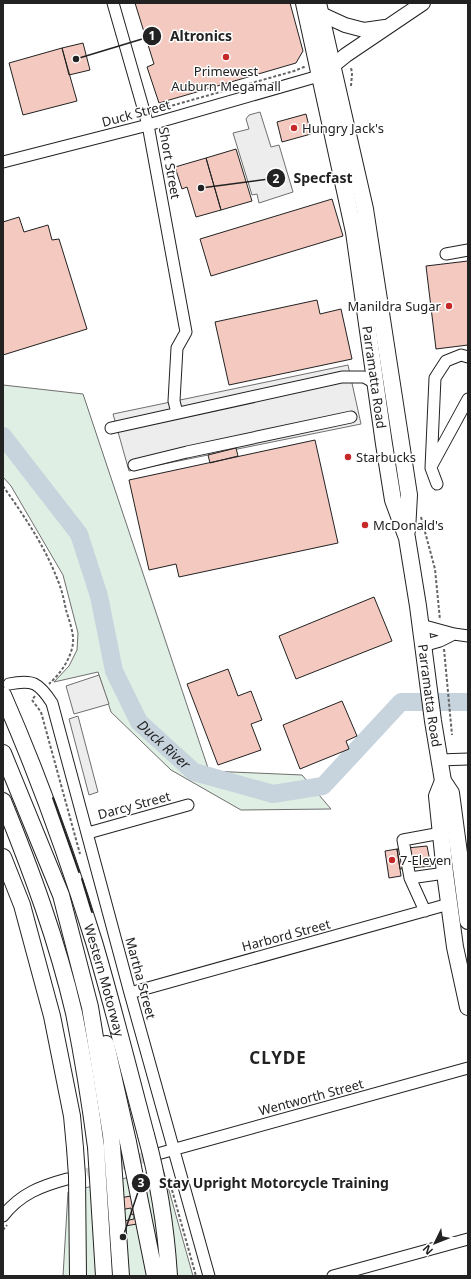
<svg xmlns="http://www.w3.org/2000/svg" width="471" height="1279" font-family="'Noto Sans',sans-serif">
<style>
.green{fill:#e0efe3;stroke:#6f6f6f}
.parking{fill:#ededed;stroke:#6f6f6f}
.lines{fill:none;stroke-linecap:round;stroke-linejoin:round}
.river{stroke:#c7d3dd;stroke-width:18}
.building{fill:#f3c9c0;stroke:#222}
.minor-tunnel{stroke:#d3d3d3;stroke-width:11;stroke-dasharray:11 5.5;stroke-linecap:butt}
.minor-casing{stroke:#222;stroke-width:13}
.major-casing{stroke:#222;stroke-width:16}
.highway-casing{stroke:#222;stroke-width:18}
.path{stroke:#646464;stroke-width:2;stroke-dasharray:3 2;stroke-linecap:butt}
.minor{stroke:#fff;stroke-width:11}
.major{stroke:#fff;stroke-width:14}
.highway{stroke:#fff;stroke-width:16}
.highway-bridge-casing{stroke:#222;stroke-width:18;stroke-linecap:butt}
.highway-bridge{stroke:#fff;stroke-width:16}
.wall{stroke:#222;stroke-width:2}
.poi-dot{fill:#c62828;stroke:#fff;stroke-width:1.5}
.labels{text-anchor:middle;stroke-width:3;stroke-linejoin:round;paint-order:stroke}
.poi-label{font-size:13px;fill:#222;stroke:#fff;text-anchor:start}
.street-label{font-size:13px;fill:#222;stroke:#fff}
.water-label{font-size:14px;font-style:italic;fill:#222;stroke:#fff}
.district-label{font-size:17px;font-weight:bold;letter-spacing:1px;fill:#222;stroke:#fff}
.leader{fill:none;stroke:#222;stroke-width:1.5}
.callout-dot{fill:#222;stroke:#fff;stroke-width:1.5}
.mark-label{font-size:12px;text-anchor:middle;font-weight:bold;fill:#fff}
.callout-label{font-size:14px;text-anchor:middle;font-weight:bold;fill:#222;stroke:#fff;stroke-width:3;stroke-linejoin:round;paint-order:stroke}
</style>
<rect width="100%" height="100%" fill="#fff"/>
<path class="green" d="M3 385 83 394 209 771 302 775 331 809 241 810 171 770 111 712 98 672 54 682 69 666 77 650 78 633 63 575 11 486 3 477Z
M163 1169 193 1276H63L68 1192Z"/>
<path class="parking" d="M260 112 271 147 279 145 293 192 259 203 257 194 252 195 233 133 249 129 246 119 249 115Z
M348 365 361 424 129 471 113 414Z
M99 675 109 704 74 714 66 686Z
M78 716 98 792 89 795 69 719Z"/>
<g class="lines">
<path class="river" id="s1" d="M3 436 79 534 99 596 114 671 139 722 194 772 273 794 323 786 401 702H468"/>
</g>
<path class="building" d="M135 3H290L303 51 296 63 159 103 147 67 154 64Z
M83 43 90 70 69 75 62 48Z
M62 48 77 101 23 115 9 63Z
M306 114 311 134 282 142 277 122Z
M236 149 252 201 221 210 206 158Z
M206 158 221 210 196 217 187 187 182 189 175 167Z
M332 199 343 236 211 276 200 239Z
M19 217 24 232 48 225 52 240 59 239 87 329 3 355V222Z
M468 261V345L436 349 426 266Z
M317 300 320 314 341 309 352 359 229 385 215 322Z
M315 440 338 543 179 577 176 564 149 570 129 480Z
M236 448 238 456 210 463 208 455Z
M374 597 392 641 296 679 279 636Z
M228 669 238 696 251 691 262 720 251 724 261 750 218 765 187 684Z
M342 701 357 736 346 741 349 749 300 769 283 725Z
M427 846 431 866 400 869 397 849Z
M397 849 401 876 389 878 385 851Z
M138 1195 143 1223 125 1226 124 1221 134 1219V1214L132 1215 131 1208 114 1211 112 1199Z"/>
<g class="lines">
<path class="minor-tunnel" d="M71 1178 157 1154"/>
<g class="minor-casing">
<path id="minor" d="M113 3 148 125 186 332 177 348 174 401 177 413
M3 162 148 125 312 78 321 74
M446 254 468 250
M111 428 342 377H364L375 383
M134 465 187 452 351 417
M432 465 468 399
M437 484 431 468 435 378 446 361 461 355 468 357
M421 625 454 634 468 636
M423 646 440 641 454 634
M9 684C33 679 39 683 52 703L130 993 209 1276
M439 760 468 759
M88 833 188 805
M410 878 403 840 441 833
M425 911 410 878 445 873
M130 993 449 904
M161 1153 468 1068
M3 1216C20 1194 41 1186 67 1179
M333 1276 468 1239"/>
</g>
<g class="major-casing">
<path id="major" d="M321 14 345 25 364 30 385 27
M325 72 346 55 423 3"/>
</g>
<g class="highway-casing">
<g id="highway">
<path id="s2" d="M304 3 354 232 384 444 393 500 407 538 418 606 433 721 443 781 451 793 468 921"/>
<path d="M318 3 365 209 409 495 407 531"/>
<path id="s3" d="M3 695C38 775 68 858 94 942 113 1006 129 1071 146 1135"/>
<path d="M3 753 61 895 90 1007 111 1135 112 1146"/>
<path d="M443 781 437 796 445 873 455 947 468 1007"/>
<path d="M3 801C31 870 57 940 74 1013 83 1058 90 1102 96 1147"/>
<path d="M3 857 22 905 52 1016 72 1116 75 1148"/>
<path d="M106 1044 128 1142"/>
</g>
</g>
<path class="path" d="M351 86 352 74 351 67
M153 111 294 71 304 67 305 65
M3 486C24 516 45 546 58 581 62 590 64 600 66 610 69 620 74 633 73 643 71 659 60 674 49 684
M421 517 435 569 440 620
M444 649 452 735
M35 696 32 700 41 712 80 854
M172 1190 196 1276
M3 1230 7 1225"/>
<use href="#minor" class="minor"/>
<use href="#major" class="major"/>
<use href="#highway" class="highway"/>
<g class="highway-bridge-casing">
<path id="highway-bridge" d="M146 1135C159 1182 166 1228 169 1276
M128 1142 155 1276
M112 1146 121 1276
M96 1147 104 1276
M75 1148 77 1176 78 1276"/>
</g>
<use href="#highway-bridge" class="highway-bridge"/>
<path class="wall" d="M53 798 79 872
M82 879 92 912"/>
</g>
<g class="poi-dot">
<circle cx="226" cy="57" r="4"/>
<circle cx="294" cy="128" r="4"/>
<circle cx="449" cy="306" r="4"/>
<circle cx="348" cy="457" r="4"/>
<circle cx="365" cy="525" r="4"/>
<circle cx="392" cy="860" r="4"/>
</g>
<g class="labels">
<g class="poi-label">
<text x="226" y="76" text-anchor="middle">Primewest<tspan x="226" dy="15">Auburn Megamall</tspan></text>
<text x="302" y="133">Hungry Jack's</text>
<text x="441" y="311" text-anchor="end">Manildra Sugar</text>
<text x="356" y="462">Starbucks</text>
<text x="373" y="530">McDonald's</text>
<text x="400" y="865">7-Eleven</text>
</g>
<g class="street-label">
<text transform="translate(136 113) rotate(-15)" y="5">Duck Street</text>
<text transform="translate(170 163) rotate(80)" y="5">Short Street</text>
<text dy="5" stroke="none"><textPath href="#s2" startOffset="381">Parramatta Road</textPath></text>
<text dy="5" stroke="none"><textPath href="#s2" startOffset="705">Parramatta Road</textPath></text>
<text transform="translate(134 805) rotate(-15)" y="5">Darcy Street</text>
<text transform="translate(286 935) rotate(-15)" y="5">Harbord Street</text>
<text transform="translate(141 978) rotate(75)" y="5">Martha Street</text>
<text dy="5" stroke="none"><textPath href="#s3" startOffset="303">Western Motorway</textPath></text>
<text transform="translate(311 1097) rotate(-15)" y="5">Wentworth Street</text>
</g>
<g class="water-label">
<text dy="5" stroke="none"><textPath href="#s1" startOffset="356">Duck River</textPath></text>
</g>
<g class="district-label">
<text x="278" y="1064">CLYDE</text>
</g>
</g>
<path class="leader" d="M76 59L152 36M201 188L276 178M123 1237L141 1183"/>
<g class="callout-dot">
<circle cx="76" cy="59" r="4"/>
<circle cx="201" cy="188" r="4"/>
<circle cx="123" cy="1237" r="4"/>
<circle cx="152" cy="36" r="10"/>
<circle cx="276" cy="178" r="10"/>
<circle cx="141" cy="1183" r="10"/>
</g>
<g class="mark-label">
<text x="152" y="40">1</text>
<text x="276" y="183">2</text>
<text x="141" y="1187">3</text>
</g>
<g class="callout-label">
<text x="201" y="41">Altronics</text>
<text x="323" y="183">Specfast</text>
<text x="274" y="1188">Stay Upright Motorcycle Training</text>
</g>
<rect width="471" height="1279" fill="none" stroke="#222222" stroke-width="8"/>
<g transform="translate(435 1243) rotate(227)" stroke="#ffffff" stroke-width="3" paint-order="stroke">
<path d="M0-3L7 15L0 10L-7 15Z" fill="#222222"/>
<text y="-6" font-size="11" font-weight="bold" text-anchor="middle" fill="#222222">N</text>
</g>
</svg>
